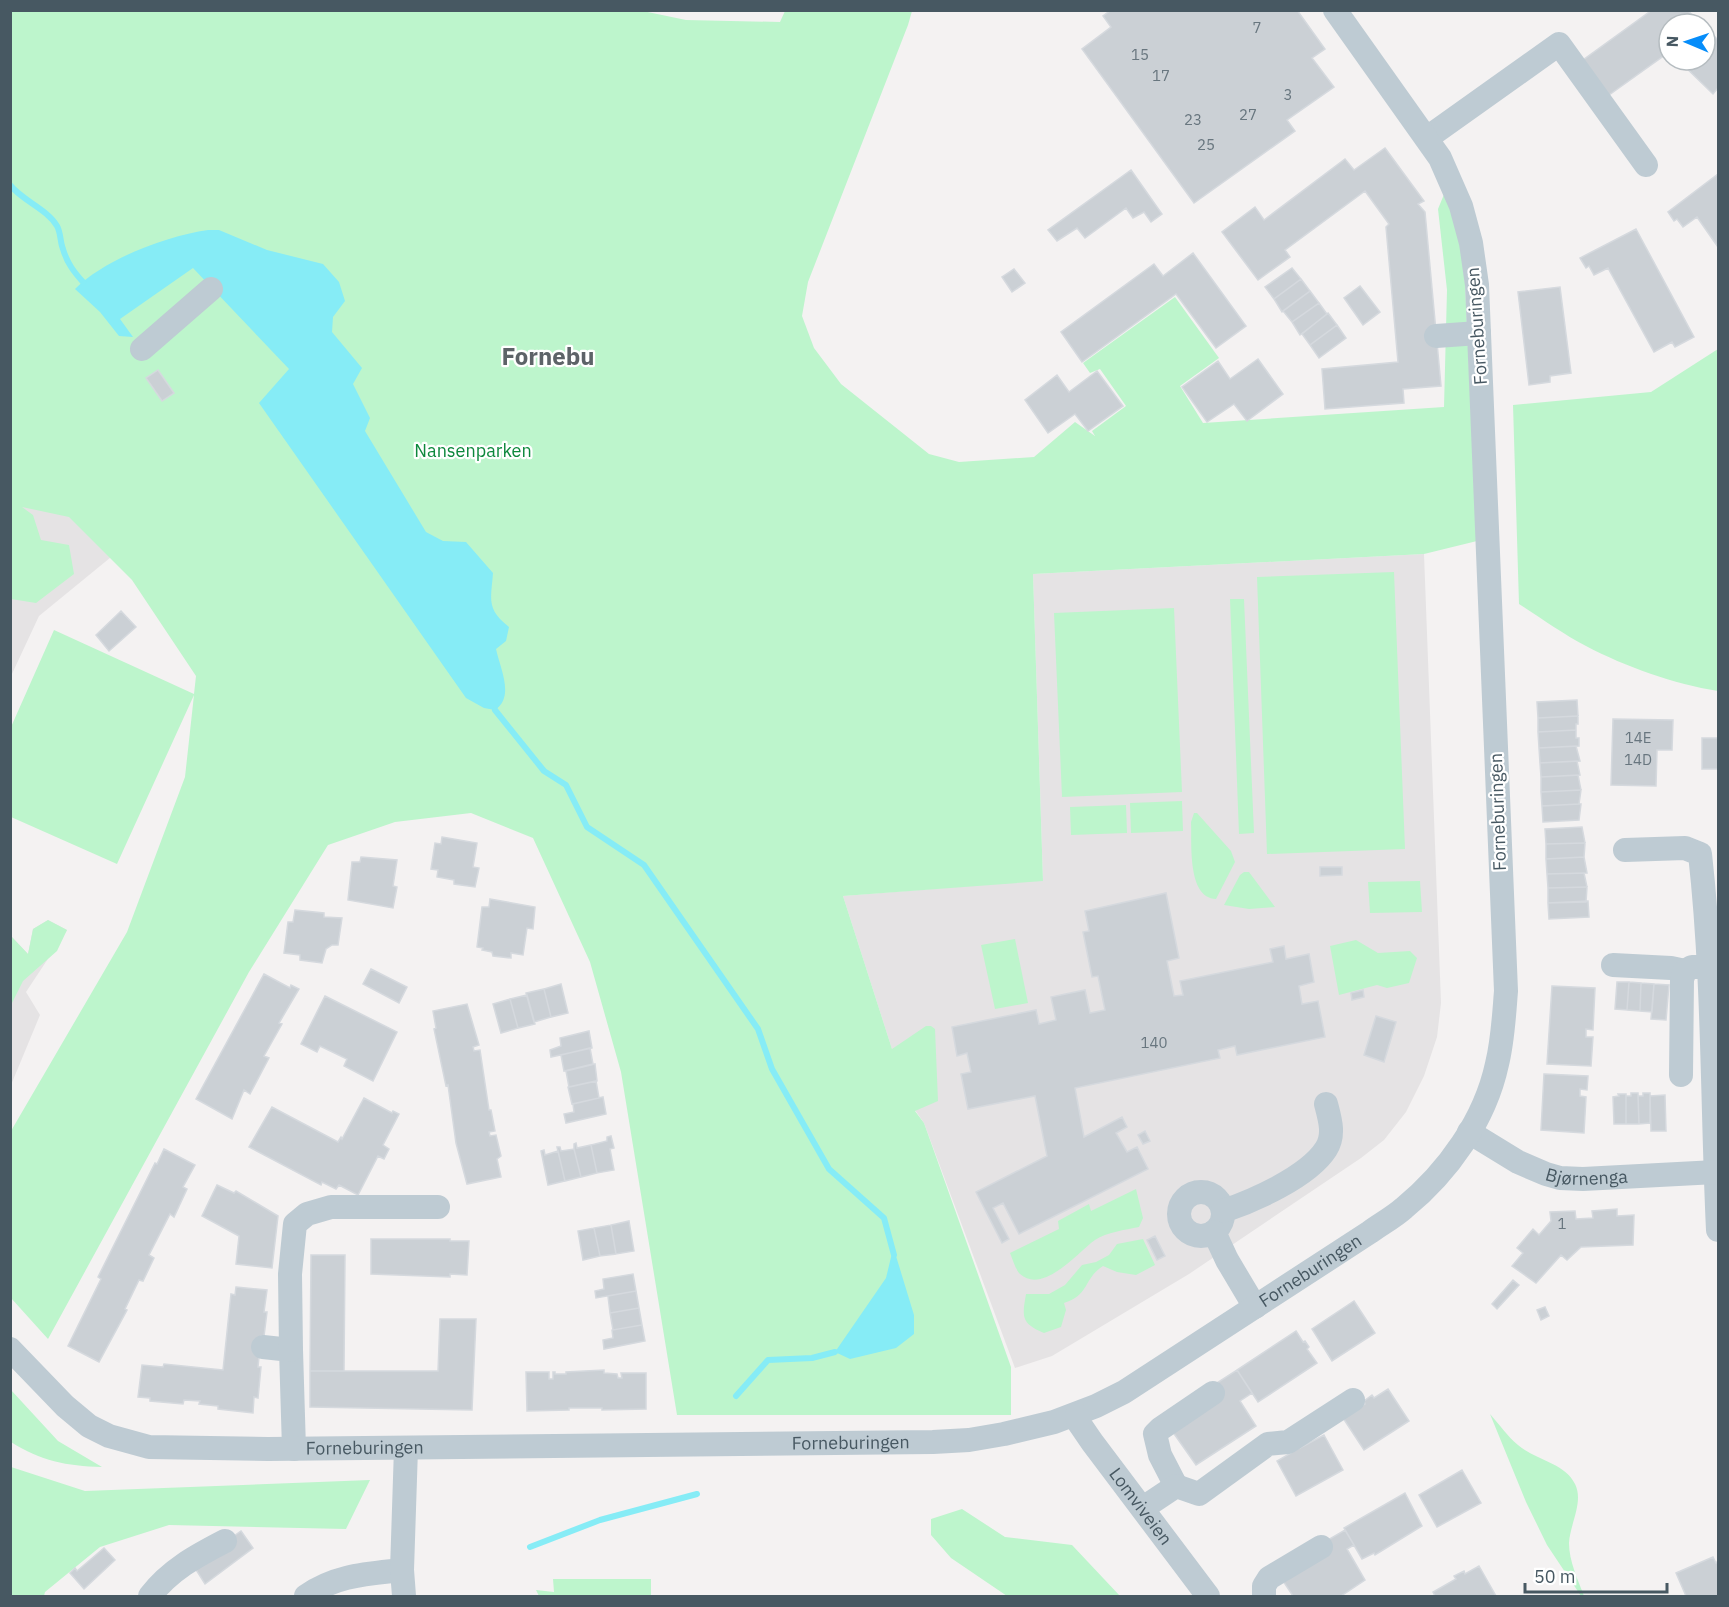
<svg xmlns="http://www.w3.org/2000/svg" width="1729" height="1607" font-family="'IBM Plex Sans',sans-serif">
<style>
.education{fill:#e5e3e4}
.green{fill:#bdf5cc}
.water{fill:#86ecf6}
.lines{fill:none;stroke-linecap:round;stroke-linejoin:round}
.stream{stroke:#86ecf6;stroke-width:6}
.building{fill:#cbd0d5;stroke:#d5d9de;stroke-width:1.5}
.minor{stroke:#becbd3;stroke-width:24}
.labels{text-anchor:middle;stroke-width:4.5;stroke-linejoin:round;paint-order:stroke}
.number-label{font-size:15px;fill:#68767f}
.street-label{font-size:18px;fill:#475862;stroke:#fff}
.park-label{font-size:18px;fill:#0d883c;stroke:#fff}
.district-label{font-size:24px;font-weight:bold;fill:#5d6368;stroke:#fff}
</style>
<rect width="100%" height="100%" fill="#f4f2f2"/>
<path class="education" d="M11 456 116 553 39 616 11 676Z
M1424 554 1441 1003 1437 1037 1424 1076 1406 1112 1384 1140 1361 1158 1189 1274 1052 1356 1015 1368 924 1123 915 1110 892 1049 843 896 1043 880 1033 574Z
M48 920 67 930 26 992 40 1015 11 1085V936L28 954 33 929Z"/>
<path class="green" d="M638 10 686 20 780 22 785 11H912L908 25 808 282 802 316 814 348 841 384 929 454 959 462 1034 457 1075 422 1095 436 1092 431 1126 406 1100 369 1090 373 1083 363 1175 297 1219 358 1180 386 1203 423 1444 407 1447 290 1438 209 1445 192 1459 233 1465 283 1477 541 1424 554 1033 574 1043 881 843 896 892 1049 926 1026H931L935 1029 938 1101 915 1111 924 1123 1011 1367V1415H677L621 1072 590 962 533 838 471 813 395 822 328 845 249 972 48 1339 11 1298V1131L127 932 185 777 194 695 117 864 11 817V727L54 630 194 694 196 676 132 580 69 517 22 507 33 515 41 540 69 545 74 574 36 603 11 599 10 11Z
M1718 349V691C1674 684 1626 667 1586 646 1563 634 1541 618 1519 604L1513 405 1651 392Z
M1394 572 1405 849 1267 854 1257 577Z
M1230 599H1244L1254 833 1239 834Z
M1174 608 1182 792 1062 797 1054 613Z
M1182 801 1183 831 1131 833 1130 803Z
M1126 805 1127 833 1071 835 1070 807Z
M1194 813H1197L1231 851 1235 862 1216 899C1187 898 1192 843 1191 822Z
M1244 872H1249L1275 907 1249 909 1224 905 1240 875Z
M1420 881 1422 912 1370 913 1368 882Z
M48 920 67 930 57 951 23 981 11 1005V936L28 954 33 929Z
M1015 939 1028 1003 995 1009 981 945Z
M1356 940 1378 953 1410 951 1417 958 1409 983 1387 988 1377 985 1339 995 1330 946Z
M1136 1189 1143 1218 1139 1227C1125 1230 1107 1232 1095 1240 1078 1252 1043 1295 1020 1274 1015 1269 1013 1260 1010 1253L1059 1229 1058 1221 1089 1204 1091 1211Z
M1143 1239 1155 1265 1136 1275 1117 1272 1103 1266C1083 1279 1090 1295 1064 1303L1066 1310 1061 1327 1044 1333C1021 1323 1022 1317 1026 1294H1049L1065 1285 1082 1265 1096 1262 1109 1255 1117 1244Z
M11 1390 58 1441 102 1467C66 1466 41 1461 11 1442Z
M1490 1414C1499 1424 1508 1437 1518 1445 1535 1460 1565 1463 1575 1484 1584 1502 1570 1524 1569 1543 1569 1561 1578 1580 1584 1596H1581L1547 1545 1526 1502Z
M11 1467 85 1491 370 1480 346 1529 169 1525 100 1547 45 1592 44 1596H11Z
M962 1509 1005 1537 1072 1545 1120 1596H1007L951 1558 931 1535V1519Z
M553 1579H651V1596H539L536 1590 554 1592Z"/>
<path class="water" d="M208 230H219L267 250 323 264 339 282 345 301 333 317 332 332 362 368 353 384 370 418 365 431 426 532 443 541 466 542 493 573C491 600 486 609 509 627L506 641 496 649C500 668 515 697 495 710L484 708 466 698 259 403 289 369 193 268 120 319 133 337 119 336 100 312 75 289C105 259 166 236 208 230Z
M892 1253 896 1256 914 1315V1334L896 1348 850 1359 835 1352 886 1278Z"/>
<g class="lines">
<path class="stream" d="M10 185C23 201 47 209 57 226 61 233 60 242 63 249 67 263 74 272 83 282
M495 710 544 771 566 785 587 827 644 865 758 1029 772 1069 829 1169 884 1218 894 1255
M736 1396 768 1360 812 1358 835 1352
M530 1547 600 1520 697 1494"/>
</g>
<path class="building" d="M1111 10H1297L1325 49 1312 58 1334 87 1287 120 1295 131 1194 203 1082 49 1111 27 1103 16Z
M1652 10H1687L1702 24H1669V52L1609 95 1583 60Z
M1705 27 1718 40V88L1713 94 1678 60H1705Z
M1385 148 1424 201 1418 204 1425 212 1441 386 1403 389 1404 403 1325 409 1322 369 1398 362 1386 227 1389 224 1365 191 1285 250 1290 257 1258 280 1222 232 1255 207 1264 220 1345 159 1354 170Z
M1131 170 1162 214 1151 222 1144 212 1133 218 1126 208 1085 238 1077 228 1057 241 1048 230Z
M1718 174V247L1697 217 1683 227 1677 219 1674 221 1668 212Z
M1636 229 1694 337 1675 347 1672 342 1654 352 1608 268 1594 275 1589 266 1586 268 1580 258Z
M1193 253 1246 326 1216 348 1176 294 1082 362 1061 332 1154 264 1163 276Z
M1292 268 1301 279 1274 299 1265 287Z
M1014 269 1025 283 1012 292 1002 277Z
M1301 279 1310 291 1282 312 1274 299Z
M1360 286 1380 312 1363 325 1344 298Z
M1560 287 1571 373 1550 376V382L1529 385 1518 292Z
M1310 291 1319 303 1292 322 1283 311Z
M1319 303 1327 314 1300 335 1292 322Z
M1328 313 1337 325 1310 345 1302 334Z
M1337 325 1346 338 1319 358 1310 345Z
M1258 359 1283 394 1247 421 1234 404 1207 422 1182 387 1218 361 1230 379Z
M158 370 174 393 162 401 146 378Z
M1097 371 1123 406 1088 431 1075 414 1048 433 1025 400 1057 375 1069 392Z
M121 611 136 627 109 651 96 635Z
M1577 700 1578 716 1538 718 1537 702Z
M1578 716V724H1576V730L1538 732V718Z
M1613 719 1673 720 1672 750H1657L1656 786 1611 785Z
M1576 730V738H1579V746L1539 748 1538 732Z
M1702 738H1718V769H1702Z
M1576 746 1580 761 1540 763 1539 748Z
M1577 761 1580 775 1541 777 1540 763Z
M1578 775 1581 790 1541 792V777Z
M1581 790 1579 804 1542 806 1541 792Z
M1579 804H1581L1579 820 1543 822 1542 806Z
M1582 827 1585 843 1546 844 1545 829Z
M442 837 477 843 473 867 479 868 475 887 454 884V880L437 877 438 870 431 869 435 843 441 844Z
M1585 843 1584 857 1546 859V844Z
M361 857 397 860 393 886 397 887 393 908 348 900 352 862H360Z
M1584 857 1587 873 1547 874 1546 859Z
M1320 867H1342V875L1320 876Z
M1584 873 1587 887 1548 888 1547 874Z
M1587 887 1586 902 1548 903V888Z
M1166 893 1179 958 1167 961 1174 996 1183 995 1180 981 1273 962 1270 949 1284 946 1286 959 1309 954 1314 982 1299 986 1302 1004 1318 1001 1325 1037 1237 1055 1235 1046 1218 1050 1220 1058 1075 1088 1084 1137 1122 1117 1127 1127 1116 1133 1127 1152 1137 1147 1148 1169 1019 1234 1003 1203 993 1208 1009 1239 1002 1243 976 1192 1047 1156 1035 1096 968 1109 961 1074 971 1072 967 1053 957 1056 952 1027 1036 1010 1039 1024 1056 1020 1051 997 1085 990 1090 1013 1105 1010 1098 976 1092 977 1083 932 1089 931 1085 911Z
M490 899 535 907 533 929 527 928 523 955 511 953V958L493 956 492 952 482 950 483 948 477 947 482 907H489Z
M1588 901 1589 917 1549 919 1548 903Z
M295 910 324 913V917L342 918 338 945H332L326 949 322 963 300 960V955L284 953 288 922H293Z
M371 969 407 987 399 1003 363 984Z
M264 974 290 988 291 985 299 989 279 1023 282 1024 264 1056 269 1058 250 1094 244 1090 232 1119 196 1099Z
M1617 982H1629L1627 1010 1615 1009Z
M1629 982 1641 983 1640 1011 1627 1010Z
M1641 983 1654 984 1652 1012 1640 1011Z
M561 984 568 1013 551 1017 544 989Z
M1654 984 1669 985 1666 1020 1651 1019Z
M1552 986 1595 988 1593 1030 1586 1029V1037H1593L1591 1066 1547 1064Z
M544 989 551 1017 534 1022 526 993Z
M1363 990 1364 997 1352 1000 1351 993Z
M527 995 535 1024 518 1028 510 999Z
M325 996 397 1032 373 1081 344 1066 347 1059 320 1046 317 1052 301 1044Z
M510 999 518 1028 501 1033 493 1004Z
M467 1004 479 1045 473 1047 474 1051 480 1050 489 1110H491L495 1131 489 1132 490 1136 496 1135 501 1156 497 1159 501 1177 467 1184 456 1143 448 1085 446 1086 434 1029 436 1028 433 1011Z
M1376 1016 1396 1022 1384 1062 1364 1055Z
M589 1031 592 1048 551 1057 550 1050 561 1046 560 1038Z
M590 1048 593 1064 564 1071 561 1055Z
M595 1064 597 1081 569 1087 566 1071Z
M1544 1074 1588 1076 1587 1090 1580 1089V1096L1586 1097 1584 1133 1541 1130Z
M596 1081 599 1098 572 1104 568 1087Z
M1631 1093H1638L1639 1124H1626V1096H1631Z
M1643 1093H1650V1123L1639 1124 1638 1096H1643Z
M1618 1094H1626V1124H1614L1613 1097 1619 1096Z
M1665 1095 1666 1131H1651L1650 1096Z
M603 1097 606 1114 566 1123 564 1114 574 1112 573 1104Z
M364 1098 392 1113 393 1111 399 1114 383 1145 389 1149 384 1159 378 1156 358 1195 339 1185 336 1189 322 1182 321 1185 249 1147 272 1107 338 1142 341 1137 342 1139Z
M1145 1131 1150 1141 1143 1144 1138 1135Z
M611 1136 614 1148 610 1149 614 1170 597 1173 591 1145 607 1141V1137Z
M576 1143 577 1148 591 1145 597 1173 581 1177 574 1149V1144Z
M557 1147H560L561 1151 574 1149 581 1177 565 1181Z
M164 1149 195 1165 183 1187 187 1189 174 1217 170 1214 149 1255 154 1258 143 1281 139 1280 125 1309 127 1310 99 1362 68 1346 101 1279 98 1277 155 1163 157 1164Z
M544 1150 545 1155 558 1151 565 1181 548 1185 541 1151Z
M217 1185 234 1193 236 1191 278 1216 272 1268 236 1264 239 1236 202 1216Z
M1617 1209V1216L1634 1215 1633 1245 1581 1247 1567 1260 1561 1255 1536 1283 1512 1266 1523 1253 1517 1248 1533 1229 1539 1235 1551 1221 1550 1212 1575 1211 1576 1219 1593 1218 1592 1211Z
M629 1221 634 1251 616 1254 611 1225Z
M611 1225 616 1254 600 1256 594 1228Z
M594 1228 600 1256 583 1260 578 1231Z
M1155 1236 1165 1256 1157 1260 1147 1240Z
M371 1239H450V1241H469L467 1275 450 1274V1277L371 1274Z
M311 1255H345L344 1371H310Z
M633 1274 636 1291 596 1298 595 1291 604 1289 603 1279Z
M1513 1280 1519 1285 1497 1309 1492 1304Z
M236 1287 267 1290 264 1312H267L264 1336H261L258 1367H261L258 1398 254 1397 253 1413 218 1409V1406L199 1404 200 1401 184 1400 183 1404 150 1401V1398L138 1397 142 1365 163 1367 164 1364 223 1370 231 1294 235 1295Z
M636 1291 639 1308 610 1313 608 1296Z
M1354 1301 1375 1333 1332 1361 1312 1329Z
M1545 1307 1549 1316 1541 1320 1537 1310Z
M639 1308 642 1325 613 1330 610 1313Z
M440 1319H476L472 1410 310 1407V1371H438Z
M642 1325 645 1341 604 1349 603 1340 613 1338 612 1330Z
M1296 1331 1303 1342 1305 1341 1309 1347 1307 1349 1317 1363 1258 1402 1237 1370Z
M604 1370V1373L617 1374 618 1378H622L621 1373H646V1409L602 1410V1408H569V1410L527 1411 526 1372H549V1379H553V1372H555V1374H566V1372Z
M1237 1370 1252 1393 1240 1401 1256 1426 1196 1465 1170 1428 1212 1386Z
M1388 1389 1409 1421 1364 1450 1343 1418 1365 1404 1364 1401 1372 1395 1374 1398Z
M1324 1435 1343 1470 1296 1496 1277 1461 1291 1453 1290 1450 1298 1445 1300 1448Z
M1462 1470 1481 1503 1437 1527 1419 1495Z
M1405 1493 1422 1526 1375 1555 1374 1553 1362 1559 1344 1528Z
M1345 1530 1354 1545 1347 1549 1365 1580 1341 1596H1293L1281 1578 1326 1541Z
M241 1531 253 1548 205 1584 193 1565Z
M104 1548 115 1560 84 1589 70 1573 75 1568 77 1571Z
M1713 1557 1716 1563 1718 1561V1596H1686L1676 1573Z
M1479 1566 1496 1596H1435L1433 1592 1456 1579 1454 1576 1464 1571 1465 1574Z"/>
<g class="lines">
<g class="minor">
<path d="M1427 138 1559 44 1646 165"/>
<path d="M1436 336 1479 333"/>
<path d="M142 349 211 289"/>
<path d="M1625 850 1685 848 1700 854C1714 979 1712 1105 1718 1230"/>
<path d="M1613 965 1671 968 1685 971"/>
<path d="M1681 1075 1682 979 1685 971 1692 967H1708"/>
<path id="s1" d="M1469 1132 1518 1162 1546 1174 1560 1178 1583 1179 1716 1172"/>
<circle cx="1201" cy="1214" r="22"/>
<path d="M1223 1211C1253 1201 1308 1177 1326 1149 1335 1135 1330 1119 1326 1104"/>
<path d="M1214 1232 1227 1260 1255 1307"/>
<path d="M263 1347 291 1350 294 1449"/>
<path id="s2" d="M10 1349 65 1406 89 1426 109 1436 149 1447 268 1449 933 1442 969 1440 1004 1434 1054 1422 1096 1406 1124 1392 1370 1232C1381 1224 1394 1217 1404 1208 1448 1172 1485 1120 1497 1064 1503 1040 1504 1015 1506 991L1477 285 1471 243 1461 206 1440 158 1335 10"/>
<path d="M291 1350 290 1274 295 1224 307 1214 331 1207H438"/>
<path id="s3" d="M1077 1415 1079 1423 1092 1442 1208 1596"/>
<path d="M1176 1486 1160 1455 1155 1434 1160 1429 1213 1393"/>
<path d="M1143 1508 1176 1486 1199 1494 1268 1444 1288 1442 1353 1400"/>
<path d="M150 1596C170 1570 196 1556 225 1541"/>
<path d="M306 1596C336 1575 367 1574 402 1570"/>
<path d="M404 1596 402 1570 406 1448"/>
<path d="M1264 1596V1586L1269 1578 1321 1547"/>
</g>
</g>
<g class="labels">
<g class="number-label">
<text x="1257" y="33">7</text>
<text x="1140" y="60">15</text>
<text x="1161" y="81">17</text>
<text x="1288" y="100">3</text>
<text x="1248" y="120">27</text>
<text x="1193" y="125">23</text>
<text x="1206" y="150">25</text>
<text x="1638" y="743">14E</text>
<text x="1638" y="765">14D</text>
<text x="1154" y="1048">140</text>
<text x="1562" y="1229">1</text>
</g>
<g class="street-label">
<text transform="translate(1477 326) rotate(-94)" y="6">Forneburingen</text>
<text transform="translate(1498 812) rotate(-92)" y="6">Forneburingen</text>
<text dy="6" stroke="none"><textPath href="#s1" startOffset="129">Bjørnenga</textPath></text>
<text dy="6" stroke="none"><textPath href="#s2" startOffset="1380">Forneburingen</textPath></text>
<text dy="6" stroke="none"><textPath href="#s2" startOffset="876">Forneburingen</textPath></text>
<text dy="6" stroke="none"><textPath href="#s2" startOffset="390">Forneburingen</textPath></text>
<text dy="6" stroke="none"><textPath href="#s3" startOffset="112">Lomviveien</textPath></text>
</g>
<g class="park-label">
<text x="473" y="457">Nansenparken</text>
</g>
<g class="district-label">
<text x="548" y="365">Fornebu</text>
</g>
</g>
<rect width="1729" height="1607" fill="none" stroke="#475862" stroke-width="24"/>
<g transform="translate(1687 42) rotate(272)"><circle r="28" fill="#ffffff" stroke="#b5bcc0" stroke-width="1.5"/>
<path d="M0-4.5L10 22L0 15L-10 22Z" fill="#068dfa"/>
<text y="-9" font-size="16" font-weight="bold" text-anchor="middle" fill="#475862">N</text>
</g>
<path d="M1525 1583v9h142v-9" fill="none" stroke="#475862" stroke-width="3"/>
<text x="1534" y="1583" font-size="18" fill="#475862" stroke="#ffffff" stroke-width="4.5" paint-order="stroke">50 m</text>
</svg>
